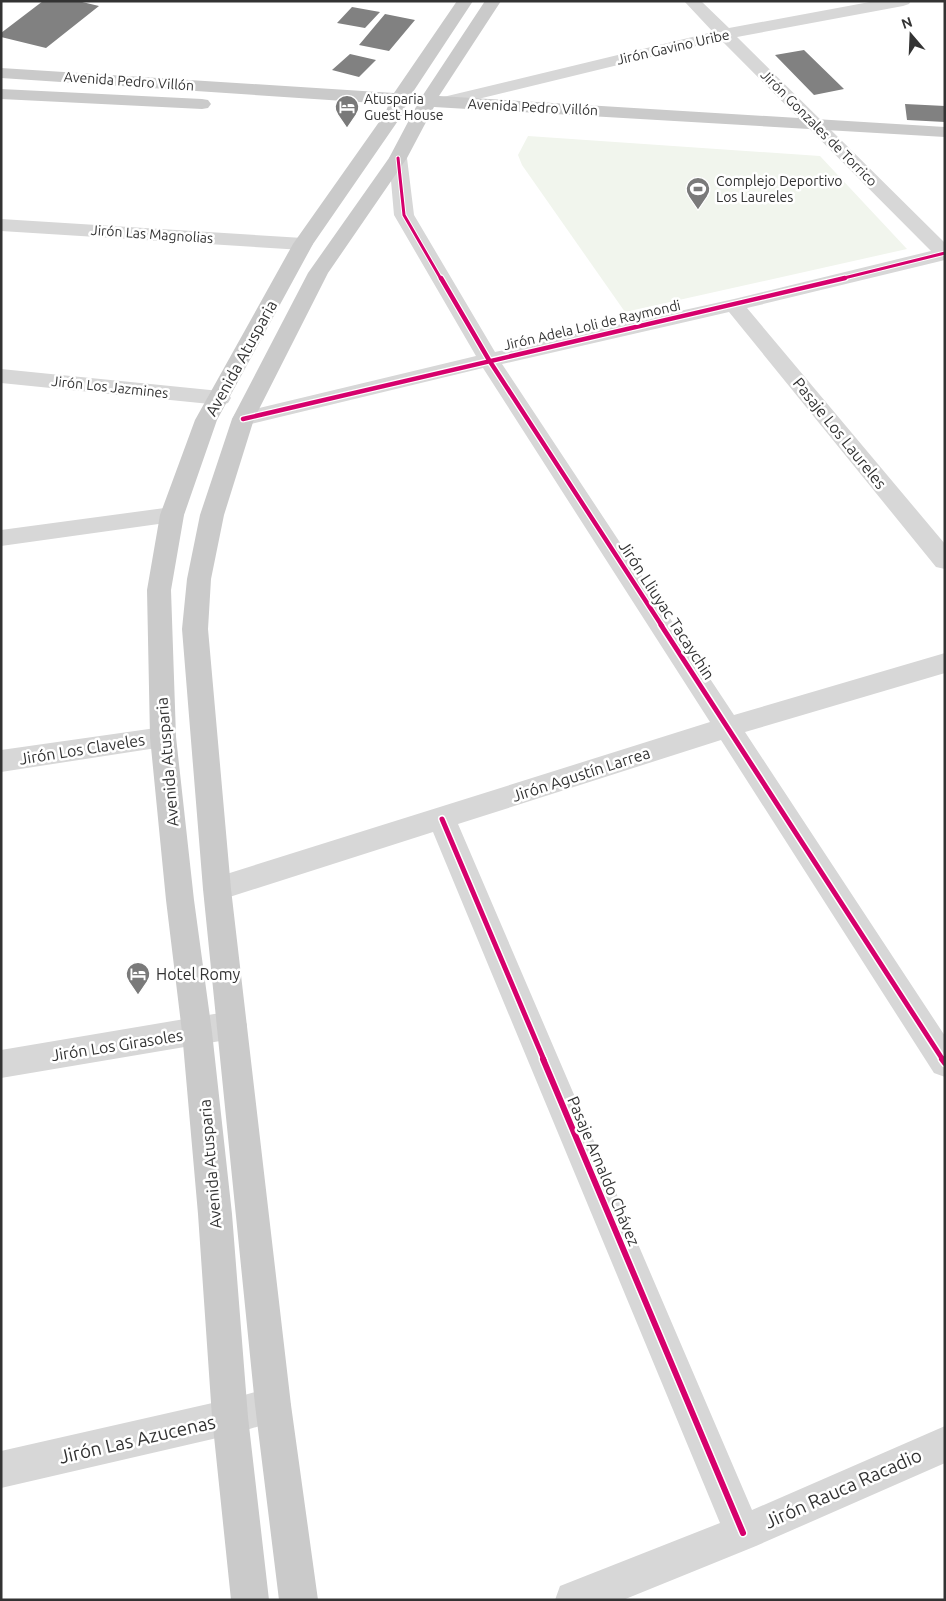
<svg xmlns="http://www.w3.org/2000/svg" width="946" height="1601" font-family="Ubuntu,sans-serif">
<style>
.green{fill:#f1f5ed}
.building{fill:#818181}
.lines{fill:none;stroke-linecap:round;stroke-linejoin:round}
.minor{fill:#d7d7d7;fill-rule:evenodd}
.major{fill:#cacaca;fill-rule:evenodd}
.cycleway-far3-casing{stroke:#fff;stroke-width:5}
.cycleway-far2-casing{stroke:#fff;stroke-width:7}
.cycleway-far1-casing{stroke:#fff;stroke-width:8}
.cycleway-casing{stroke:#fff;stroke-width:9}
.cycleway-far3{stroke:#d6006c;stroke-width:3}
.cycleway-far2{stroke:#d6006c;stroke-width:4.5}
.cycleway-far1{stroke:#d6006c;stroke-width:5}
.cycleway{stroke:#d6006c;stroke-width:6}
.labels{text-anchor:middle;stroke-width:5;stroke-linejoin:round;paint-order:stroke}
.far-street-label{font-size:14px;fill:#333;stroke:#fff}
.far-poi-label{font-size:14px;fill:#333;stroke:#fff;text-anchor:start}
.street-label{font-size:16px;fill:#333;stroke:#fff}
.poi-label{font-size:16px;fill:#333;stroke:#fff;text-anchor:start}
.near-street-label{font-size:19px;fill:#333;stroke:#fff}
</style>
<rect width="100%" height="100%" fill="#fff"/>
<path class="green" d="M528 136 820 156 907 249 625 312 522 165 518 155Z"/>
<path class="building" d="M43 1H78L99 6 46 48 1 37V33Z
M352 7 380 12 365 28 337 23Z
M385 14 415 20 389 51 359 45Z
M804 50 844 89 814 95 775 55Z
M350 54 376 60 359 77 332 70Z
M905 104 945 106V122L907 120Z"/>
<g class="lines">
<path class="minor" d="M684 1H701L729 28 875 1H911L909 4 903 6 737 37 945 243V260L747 308 945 544V569L936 567 729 312 502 364 734 715 945 653V673L745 732 945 1036V1077L934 1073 721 740 458 824 752 1510 945 1426V1463L756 1546 623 1600H555L560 1586 720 1523 433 832 217 901 207 898 203 889 207 880 217 877 710 722 483 368 243 426 235 424 232 419 235 414 243 412 476 356 394 215 389 158 392 154 398 153 404 154 407 158 414 215 495 352 734 299 931 251 721 40 445 107 439 106 436 102 439 98 713 32Z
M1 219 303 238 310 240 313 244 310 248 303 250 1 231Z
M1 369 220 391 228 393 231 398 228 403 220 405 1 383Z
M172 507 180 509 184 515 180 521 1 546V530Z
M163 727 172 730 176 737 172 744 163 747 1 772V750Z
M232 1011 243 1015 247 1025 243 1035 232 1039 1 1078V1050Z
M273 1387 286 1392 291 1405 286 1418 230 1435 1 1488V1451L230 1399Z"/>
<path class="major" d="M457 1H473L411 95H423L485 1H501L439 96 945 127V137L434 107 407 158 328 273 254 419 224 515 211 579 208 629 231 889 291 1405 318 1600H279L255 1405 203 889 182 629 187 579 200 515 232 419 308 273 389 158 417 105H406L402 115 313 244 217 420 184 515 171 590 176 737 194 900 212 1032 232 1214 248 1417 269 1600H231L212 1417 198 1214 182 1032 166 900 150 737 147 590 160 515 195 420 293 244 384 115 389 104 1 78V68L394 93Z
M1 89 202 99 208 100 211 104 208 108 202 109 1 99Z"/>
<g class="cycleway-far3-casing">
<path id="cycleway-far3" d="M398 158 404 215 441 279
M840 279 945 253"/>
</g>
<g class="cycleway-far2-casing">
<path id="cycleway-far2" d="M441 278 489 360 662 626
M243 419 845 278"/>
</g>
<g class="cycleway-far1-casing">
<path id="cycleway-far1" d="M661 625 943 1060
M442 819 544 1060"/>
</g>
<g class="cycleway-casing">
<path id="cycleway" d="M543 1059 743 1533
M942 1059 945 1063"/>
</g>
<use href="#cycleway-far3" class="cycleway-far3"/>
<use href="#cycleway-far2" class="cycleway-far2"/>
<use href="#cycleway-far1" class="cycleway-far1"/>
<use href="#cycleway" class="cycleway"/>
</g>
<defs>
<g id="hotel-pin" transform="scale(1.25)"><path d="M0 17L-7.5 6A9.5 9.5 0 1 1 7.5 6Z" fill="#7a7a7a" stroke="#fff"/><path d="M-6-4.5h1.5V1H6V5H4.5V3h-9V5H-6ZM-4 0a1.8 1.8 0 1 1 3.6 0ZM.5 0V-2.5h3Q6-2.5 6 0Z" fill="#fff"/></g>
<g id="stadium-pin" transform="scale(1.25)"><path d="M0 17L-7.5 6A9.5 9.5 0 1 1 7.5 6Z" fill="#7a7a7a" stroke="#fff"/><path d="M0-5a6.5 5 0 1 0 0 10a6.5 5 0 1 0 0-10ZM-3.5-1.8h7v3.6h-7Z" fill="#fff"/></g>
</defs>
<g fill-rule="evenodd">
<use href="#hotel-pin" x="347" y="107"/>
<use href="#stadium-pin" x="698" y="189"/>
<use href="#hotel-pin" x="138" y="974"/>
</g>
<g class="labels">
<g class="far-street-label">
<text transform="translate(673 47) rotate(-13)" y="5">Jirón Gavino Uribe</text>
<text transform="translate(129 81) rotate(4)" y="5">Avenida Pedro Villón</text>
<text transform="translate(533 107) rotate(3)" y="5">Avenida Pedro Villón</text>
<text transform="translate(819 128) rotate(45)" y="5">Jirón Gonzales de Torrico</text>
<text transform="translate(152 234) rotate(4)" y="5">Jirón Las Magnolias</text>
<text transform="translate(592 325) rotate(-13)" y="5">Jirón Adela Loli de Raymondi</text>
<text transform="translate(110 387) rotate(6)" y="5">Jirón Los Jazmines</text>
</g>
<g class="far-poi-label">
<text x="364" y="104">Atusparia<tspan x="364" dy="16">Guest House</tspan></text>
<text x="716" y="186">Complejo Deportivo<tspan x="716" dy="16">Los Laureles</tspan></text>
</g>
<g class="street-label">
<text transform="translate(241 358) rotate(-61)" y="6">Avenida Atusparia</text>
<text transform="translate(840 433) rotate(51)" y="6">Pasaje Los Laureles</text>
<text transform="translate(667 610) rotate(57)" y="6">Jirón Lliuyac Tacaychin</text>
<text transform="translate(82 749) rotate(-9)" y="6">Jirón Los Claveles</text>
<text transform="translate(167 762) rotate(-95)" y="6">Avenida Atusparia</text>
<text transform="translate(581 774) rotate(-18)" y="6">Jirón Agustín Larrea</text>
<text transform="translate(117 1045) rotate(-9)" y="6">Jirón Los Girasoles</text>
<text transform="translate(210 1164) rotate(-95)" y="6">Avenida Atusparia</text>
<text transform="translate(604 1171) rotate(67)" y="6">Pasaje Arnaldo Chávez</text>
</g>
<g class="poi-label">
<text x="156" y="980">Hotel Romy</text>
</g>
<g class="near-street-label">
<text transform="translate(137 1439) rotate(-13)" y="7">Jirón Las Azucenas</text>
<text transform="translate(843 1488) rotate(-24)" y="7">Jirón Rauca Racadio</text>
</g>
</g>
<rect width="946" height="1601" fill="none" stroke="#333333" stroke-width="5"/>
<g transform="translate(911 35) rotate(341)" stroke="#ffffff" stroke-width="4" paint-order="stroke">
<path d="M0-4L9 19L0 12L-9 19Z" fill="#333333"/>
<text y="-8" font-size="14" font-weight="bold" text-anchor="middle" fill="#333333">N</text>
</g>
</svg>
